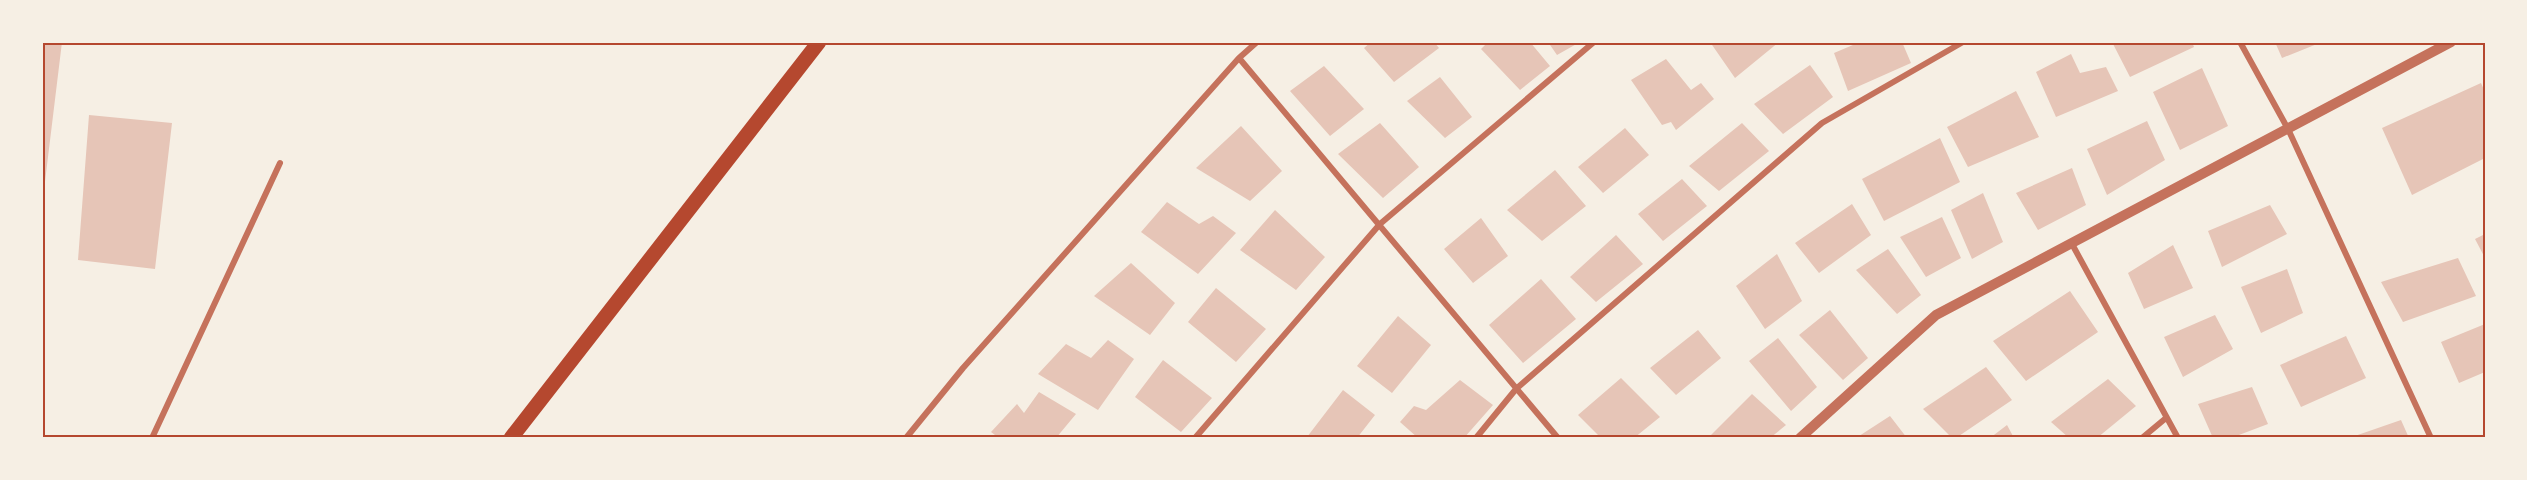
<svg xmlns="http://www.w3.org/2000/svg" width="2527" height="480" font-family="Overpass,sans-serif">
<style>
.building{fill:#e6c5b7}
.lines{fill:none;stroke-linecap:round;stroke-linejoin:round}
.minor{stroke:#c5725c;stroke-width:6}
.tertiary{stroke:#c5725c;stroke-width:10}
.primary{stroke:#b5482f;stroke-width:15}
.neatline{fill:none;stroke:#b5482f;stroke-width:2}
</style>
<rect width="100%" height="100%" fill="#f6efe4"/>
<path class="building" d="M42 42H62L43 198H42Z
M1371 42H1434L1439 48 1394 82 1364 48Z
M1488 42H1530L1550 66 1520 90 1481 49Z
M1548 42H1580L1557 55Z
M1710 42H1779L1735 78Z
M1860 42H1902L1911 63 1848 91 1834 53Z
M2112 42H2192L2194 47 2130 77Z
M2275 42H2322L2282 58Z
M2071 54 2080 73 2106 67 2118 91 2056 117 2036 72Z
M1666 59 1691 90 1701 83 1714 99 1676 130 1671 122 1662 125 1631 80Z
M1810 65 1833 97 1783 134 1754 104Z
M1324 66 1364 109 1330 136 1290 91Z
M2202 68 2228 126 2180 150 2153 92Z
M1440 77 1472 117 1445 138 1407 101Z
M2481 83 2485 92V158L2412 195 2382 128Z
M2016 91 2039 137 1968 167 1947 127Z
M89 115 172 123 155 269 78 260Z
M2147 121 2165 160 2107 195 2087 149Z
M1380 123 1419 167 1383 198 1338 154Z
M1742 123 1769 151 1719 191 1689 166Z
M1241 126 1282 171 1250 201 1196 168Z
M1625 128 1649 155 1603 193 1578 167Z
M1940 138 1960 182 1884 221 1862 179Z
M2072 168 2086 205 2038 230 2016 193Z
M1555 170 1586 206 1542 241 1507 210Z
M1682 179 1707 206 1663 241 1638 214Z
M1983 193 2003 242 1972 259 1951 210Z
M1167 202 1199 224 1213 216 1236 233 1198 274 1141 232Z
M1852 204 1871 235 1819 273 1795 243Z
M2270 205 2287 234 2222 267 2208 231Z
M1275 210 1325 257 1296 290 1240 250Z
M1942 217 1961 258 1926 277 1900 237Z
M1481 218 1508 256 1473 283 1444 249Z
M2485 234V258L2475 239Z
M1616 235 1643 264 1596 302 1570 277Z
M2173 245 2193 288 2144 309 2128 273Z
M1888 249 1921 295 1897 314 1856 270Z
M1777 254 1802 301 1765 329 1736 286Z
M2458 258 2476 296 2403 322 2381 282Z
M1131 263 1175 303 1150 335 1094 296Z
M2287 269 2303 313 2261 333 2241 287Z
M1541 279 1576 319 1523 363 1489 325Z
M1216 288 1266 329 1236 362 1188 322Z
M2070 291 2098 332 2026 381 1993 341Z
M1830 310 1868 358 1843 380 1799 335Z
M2215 315 2233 349 2183 377 2164 337Z
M1398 316 1431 345 1392 393 1357 366Z
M2485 324V372L2459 383 2441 342Z
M1698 330 1721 358 1676 395 1650 368Z
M2346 336 2366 378 2301 407 2280 365Z
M1778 338 1817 387 1791 411 1749 361Z
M1108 340 1134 359 1098 410 1038 374 1066 344 1091 358Z
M1163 360 1212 398 1181 432 1135 397Z
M1986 367 2012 400 1956 438H1952L1923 409Z
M1621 378 1660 417 1634 438H1601L1578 415Z
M2108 379 2136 406 2097 438H2069L2051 422Z
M1460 380 1493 405 1464 438H1418L1400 422 1414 406 1426 410Z
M2252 387 2268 424 2231 438H2213L2198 404Z
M1343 390 1375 415 1357 438 1307 437Z
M1039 392 1076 414 1056 438H999L991 432 1017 404 1024 413Z
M1752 394 1786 425 1770 438H1714L1711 435Z
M1890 416 1907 438H1856Z
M2401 420 2409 438H2349Z
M2007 425 2014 438H1990Z"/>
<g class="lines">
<path class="minor" d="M2240 42 2288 129 2431 438
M1239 58 1558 438
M2072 244 2178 438
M152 438 280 163
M906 438 963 368 1239 58 1257 42
M1195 438 1380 224 1594 42
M1476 438 1516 389 1822 123 1963 42
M2142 438 2166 418"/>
<path class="tertiary" d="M1800 438 1936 315 2451 42"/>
<path class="primary" d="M511 438 819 42"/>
</g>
<rect width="2527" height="480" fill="none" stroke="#f6efe4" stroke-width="87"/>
<rect x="44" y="44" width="2440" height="392" class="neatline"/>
</svg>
